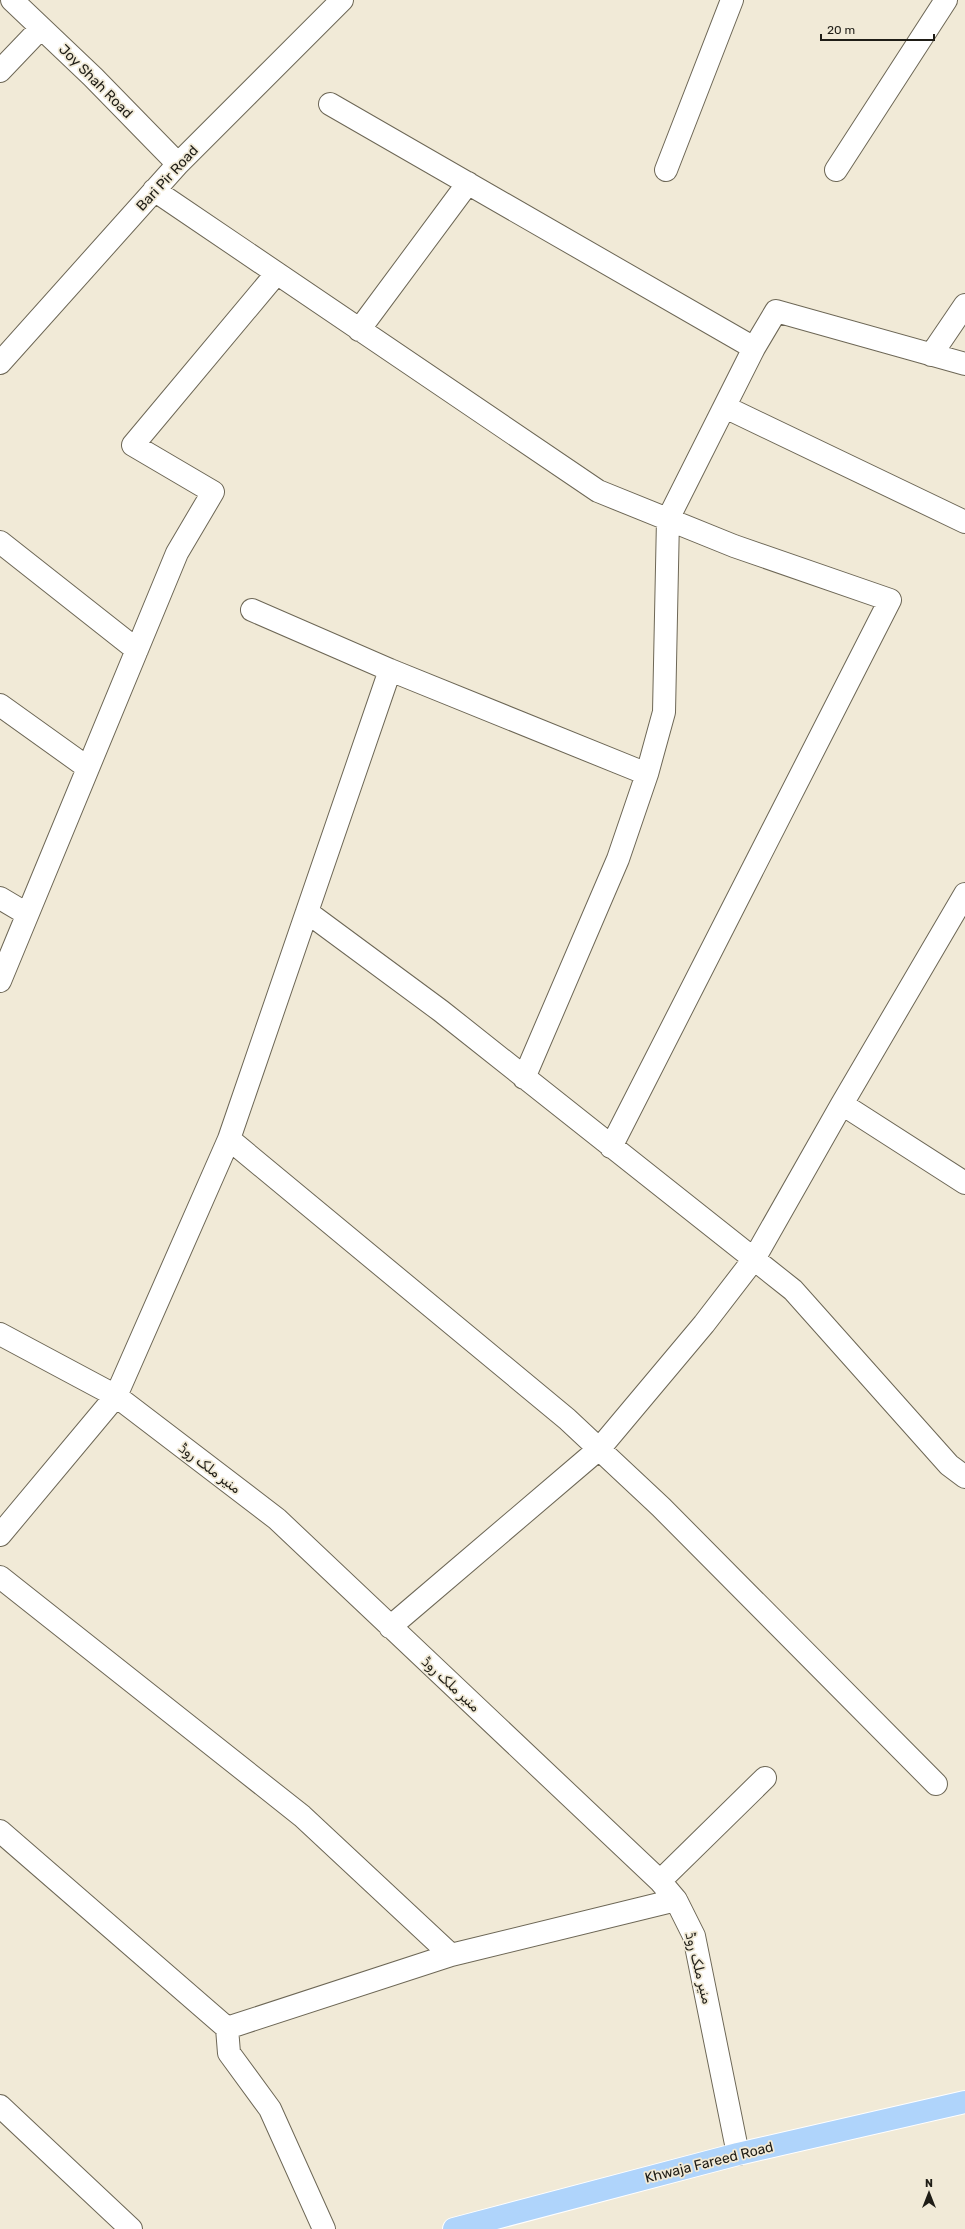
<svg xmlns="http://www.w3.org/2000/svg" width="965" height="2229" font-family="Rubik,Cairo,sans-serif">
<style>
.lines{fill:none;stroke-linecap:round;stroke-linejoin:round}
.minor-casing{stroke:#6d6756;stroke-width:24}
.major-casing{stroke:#fff;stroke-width:24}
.minor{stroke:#fff;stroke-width:22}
.major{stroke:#afd4fb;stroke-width:22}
.labels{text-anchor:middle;stroke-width:3.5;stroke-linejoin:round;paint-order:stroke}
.street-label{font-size:14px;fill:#1f1d16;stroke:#f1ead7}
</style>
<rect width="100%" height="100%" fill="#f1ead7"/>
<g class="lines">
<g class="minor-casing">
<path id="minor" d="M12 0 93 77 178 164
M0 71 41 28
M330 104 754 348
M666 170 732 0
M836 170 946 0
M154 190 598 491 734 546 890 600 611 1147
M359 330 468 183
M931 355 965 305
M0 363 178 164 342 0
M725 407 965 522
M0 542 137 650
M252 610 390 670 647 774 618 859 524 1078
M0 705 88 768
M647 774 664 712 668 519 754 348 776 311 965 364
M0 898 27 914
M307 912 441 1011 793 1290 949 1465 965 1477
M0 981 177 553 213 492 133 445 276 274
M842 1104 965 1183
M229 1139 567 1419 661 1507 936 1784
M0 1334 116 1396 277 1519 660 1881 676 1900 694 1936 738 2154
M0 1535 116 1396 229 1139 390 670
M0 1577 302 1816 451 1955
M390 1627 600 1448 704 1324 754 1259 842 1104 965 894
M0 1831 227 2028 229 2053 270 2109 324 2229
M660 1881 765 1778
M227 2028 451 1955 676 1900
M0 2106 131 2229"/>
</g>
<g class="major-casing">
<path id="major" d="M454 2229 738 2154 965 2102"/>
</g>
<use href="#minor" class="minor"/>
<use href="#major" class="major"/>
</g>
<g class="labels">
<g class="street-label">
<text transform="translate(96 81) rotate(45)" y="5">Joy Shah Road</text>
<text transform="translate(167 178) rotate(-47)" y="5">Bari Pir Road</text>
<text transform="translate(210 1468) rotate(37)" y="5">منیر ملک روڈ</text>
<text transform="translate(451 1684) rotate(43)" y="5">منیر ملک روڈ</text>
<text transform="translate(699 1968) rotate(76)" y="5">منیر ملک روڈ</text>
<text transform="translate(709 2162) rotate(-14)" y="5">Khwaja Fareed Road</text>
</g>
</g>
<g transform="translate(929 2193)" stroke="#f1ead7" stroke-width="3" paint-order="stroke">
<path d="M0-3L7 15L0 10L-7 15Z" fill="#1f1d16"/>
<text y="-6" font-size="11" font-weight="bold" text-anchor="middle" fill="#1f1d16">N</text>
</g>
<path d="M821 34v6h113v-6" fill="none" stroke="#1f1d16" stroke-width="2"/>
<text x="827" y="34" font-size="12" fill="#1f1d16" stroke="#f1ead7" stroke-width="3" paint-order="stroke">20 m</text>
</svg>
